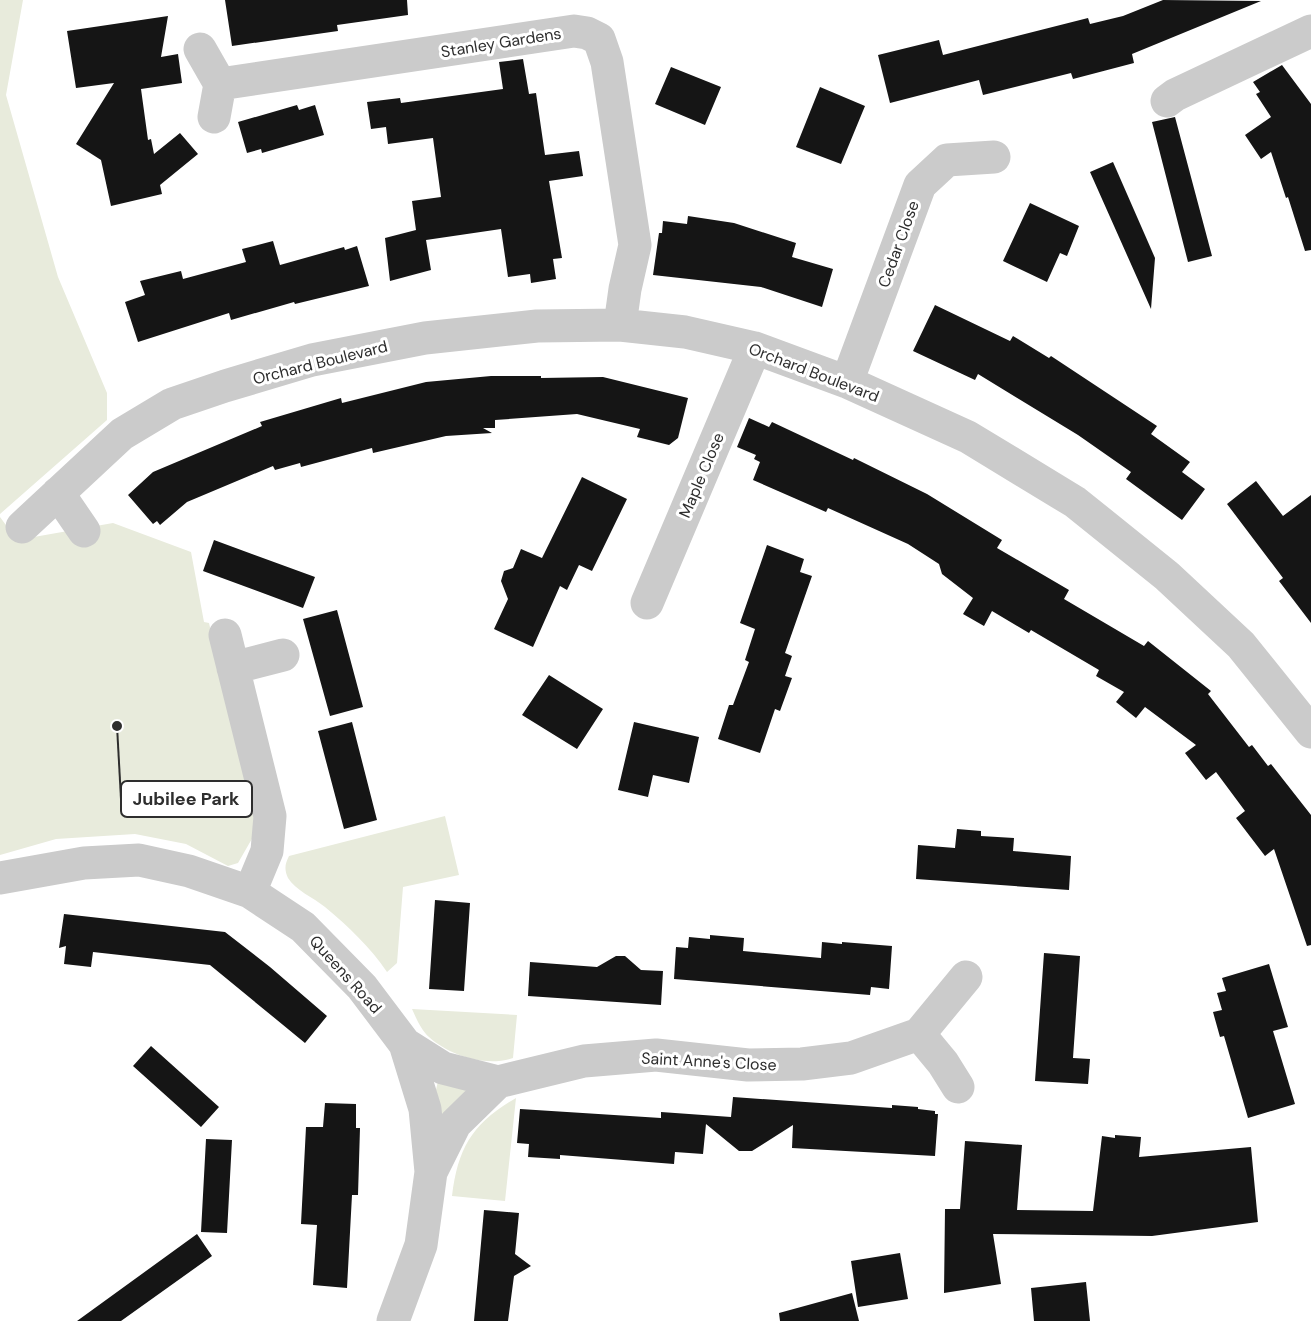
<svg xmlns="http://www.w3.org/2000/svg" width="1311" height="1321" font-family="'DM Sans',sans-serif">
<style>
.green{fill:#e8ebdc}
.building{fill:#151515}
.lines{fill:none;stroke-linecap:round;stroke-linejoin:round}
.street{stroke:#cbcbcb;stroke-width:33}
.labels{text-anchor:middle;stroke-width:6;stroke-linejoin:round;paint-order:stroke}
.street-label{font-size:16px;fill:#2e2e2e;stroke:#fff}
.leader{fill:none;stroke:#2e2e2e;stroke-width:2}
.callout-dot{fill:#2e2e2e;stroke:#fff;stroke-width:2}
.callout{fill:#fff;stroke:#2e2e2e;stroke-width:2}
.callout-label{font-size:18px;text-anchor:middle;font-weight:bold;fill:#2e2e2e}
</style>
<rect width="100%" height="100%" fill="#fff"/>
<path class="green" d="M0 0H23L6 95 58 277 107 393V420L0 514Z
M0 517 17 540 113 523 191 552 204 622 209 623 257 830 238 863 228 866 186 844 135 834 56 839 0 855Z
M445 816 459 875 403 887 397 963 387 972C370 947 349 927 325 907 314 898 295 890 288 878 284 869 285 864 289 856Z
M412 1009 517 1015 513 1058C486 1067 450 1056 429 1037 421 1030 416 1018 412 1009Z
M438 1081 469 1089 444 1116 440 1114 436 1090Z
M516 1098 505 1201 452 1196C458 1147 473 1123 516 1098Z"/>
<path class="building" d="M225 0H407L408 15 337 25 338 31 232 46Z
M1163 0 1261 1 1132 54 1134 63 1073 79 1071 73 983 95 979 80 890 103 878 55 939 40 943 55 1088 18 1090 24 1123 16Z
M168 16 161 57 178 54 182 83 141 89 148 140 151 139 154 154 180 133 198 154 160 185 162 194 111 206 101 160 76 144 114 83 76 88 67 31Z
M523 59 529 94 536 93 545 155 579 151 583 176 549 181 562 258 553 259 556 279 531 283 530 274 508 277 501 229 426 240 431 270 390 281 385 238 416 230 412 201 441 197 433 138 388 144 386 127 371 129 367 102 400 98 401 103 503 89 499 62Z
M1282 65 1311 104V250L1305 251 1288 197 1286 198 1271 152 1261 159 1245 135 1271 117 1256 94 1260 92 1253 82Z
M671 67 721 87 705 125 655 104Z
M820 87 865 106 841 164 796 147Z
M297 105 299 110 315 105 324 135 262 153 261 149 247 153 238 122Z
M1175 117 1212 256 1188 262 1152 122Z
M1113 162 1155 258 1151 309 1090 172Z
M1030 203 1079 226 1067 256 1060 253 1047 282 1003 261Z
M688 216 734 223 796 243 792 257 833 269 822 307 761 287 653 275 659 233H662L663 221 687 224Z
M273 241 280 265 344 247 345 250 357 246 369 286 295 304 294 302 231 320 229 313 138 342 125 302 145 295 140 281 181 271 183 279 246 262 242 249Z
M935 305 1010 341 1013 336 1049 358 1051 356 1157 426 1151 434 1190 462 1182 472 1205 489 1182 520 1126 479 1131 472 1078 435 978 374 975 380 913 351Z
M491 376H541V378L603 377 688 398 678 438 669 445 637 437 640 429 577 414 495 420V428H483L492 433 446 436 373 453 372 448 301 467 300 463 275 470 273 466 187 502 160 525 157 521 153 524 128 495 153 472 262 426 260 422 341 398 342 403 426 382Z
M749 418 769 427 772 422 853 460 854 458 927 494 1002 540 997 548 1069 590 1064 599 1144 646 1148 641 1211 691 1208 694 1249 747 1252 745 1268 766 1271 764 1311 815V945L1307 946 1274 849 1265 856 1236 818 1245 811 1216 772 1206 780 1185 753 1196 745 1145 707 1136 718 1116 702 1124 692 1096 676 1099 670 1031 630 1029 633 992 611 984 626 963 614 973 598 942 574 939 564 908 544 828 508 826 512 753 480 760 462 754 459 756 455 737 447Z
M582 477 627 499 592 571 579 565 567 590 560 586 533 647 494 629 508 599 501 581 504 571 513 568 521 549 542 558Z
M1256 481 1283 516 1311 495V623L1279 581 1283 578 1227 504Z
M214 540 315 577 303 608 203 571Z
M767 545 804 559 800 572 812 576 785 653 792 656 785 676 792 678 780 711 775 709 760 753 718 739 729 705H733L749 662 745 660 755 629 740 623Z
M337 610 363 707 330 716 303 619Z
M549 675 603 709 577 749 522 715Z
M352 722 377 820 344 829 318 731Z
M634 722 699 737 689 783 653 775 648 797 618 790Z
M957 829 981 831V836L1014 838 1013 851 1071 856 1069 890 916 879 918 845 955 848Z
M435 900 470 903 464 991 429 989Z
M64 914 225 932 270 967 327 1016 305 1043 210 965 93 952 91 967 64 964 66 946 59 948Z
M710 935 744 938 743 951 821 958 822 942 842 944V942L892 946 889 989 871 987 870 995 674 979 676 947 688 948 689 937 710 939Z
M1044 953 1080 956 1073 1058 1090 1059 1088 1084 1035 1081Z
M616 956H625L641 970 663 971 661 1005 528 996 530 962 597 967Z
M1269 964 1288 1027 1273 1031 1295 1104 1248 1118 1224 1036 1220 1037 1213 1012 1222 1010 1217 993 1226 991 1222 978Z
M151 1046 219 1107 201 1127 133 1066Z
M733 1097 892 1108V1105L918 1107V1109L935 1111V1114H938L935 1156 792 1148 793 1125 752 1151H739L706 1124 703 1154 675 1152 674 1164 560 1155V1159L528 1157 529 1144 517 1143 520 1109 661 1118V1112L731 1117Z
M325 1103 356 1104V1128H360L358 1195H352L347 1288 313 1285 317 1225 301 1224 306 1127H323Z
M1115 1135 1141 1137 1139 1157 1251 1147 1258 1222 1152 1236 993 1234 1001 1284 944 1293 945 1209H960L965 1141 1022 1145 1017 1210 1093 1211 1102 1136 1115 1138Z
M206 1139 232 1140 227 1233 201 1232Z
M484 1210 519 1213 515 1254 531 1266 514 1276 508 1321H474Z
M197 1234 212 1256 121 1321H77Z
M900 1253 908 1299 858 1307 851 1261Z
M1086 1282 1090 1321H1034L1031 1288Z
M852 1293 859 1321H780L779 1313Z"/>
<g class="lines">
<path class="street" d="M200 49 220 84 214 117
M220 84 574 31 587 33 599 39 607 62 635 245 625 289 620 325
M1167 101 1175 95 1311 31
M847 382 920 185 947 160 994 157
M58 493 84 531
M22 527 122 434 172 404 225 386 312 360 425 338 537 326 620 325 685 332 755 348 847 382 968 437 1075 502 1167 576 1241 645 1311 732
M647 603 755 348
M225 635 270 816 267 851 250 892
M233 668 283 655
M0 878 84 863 139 860 189 871 250 892 303 927 362 987 405 1044 425 1109 431 1172 421 1245 393 1321
M405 1044 443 1068 498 1082 584 1061 656 1055 748 1065 802 1064 851 1058 919 1034
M958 1087 943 1063 919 1034 966 977
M431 1172 455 1124 498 1082"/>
</g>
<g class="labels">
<g class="street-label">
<text transform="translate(501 42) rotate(-9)" y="6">Stanley Gardens</text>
<text transform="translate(898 244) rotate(-70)" y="6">Cedar Close</text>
<text transform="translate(320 362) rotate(-14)" y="6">Orchard Boulevard</text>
<text transform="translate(814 372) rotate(21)" y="6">Orchard Boulevard</text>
<text transform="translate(701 475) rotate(-67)" y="6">Maple Close</text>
<text transform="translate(346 974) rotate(48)" y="6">Queens Road</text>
<text transform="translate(709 1061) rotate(3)" y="6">Saint Anne's Close</text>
</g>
</g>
<path class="leader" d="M117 726L121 799"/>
<circle class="callout-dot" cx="117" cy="726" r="6"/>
<rect class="callout" x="121" y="781" width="131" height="36" rx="6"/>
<g class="callout-label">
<text x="186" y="805">Jubilee Park</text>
</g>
</svg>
